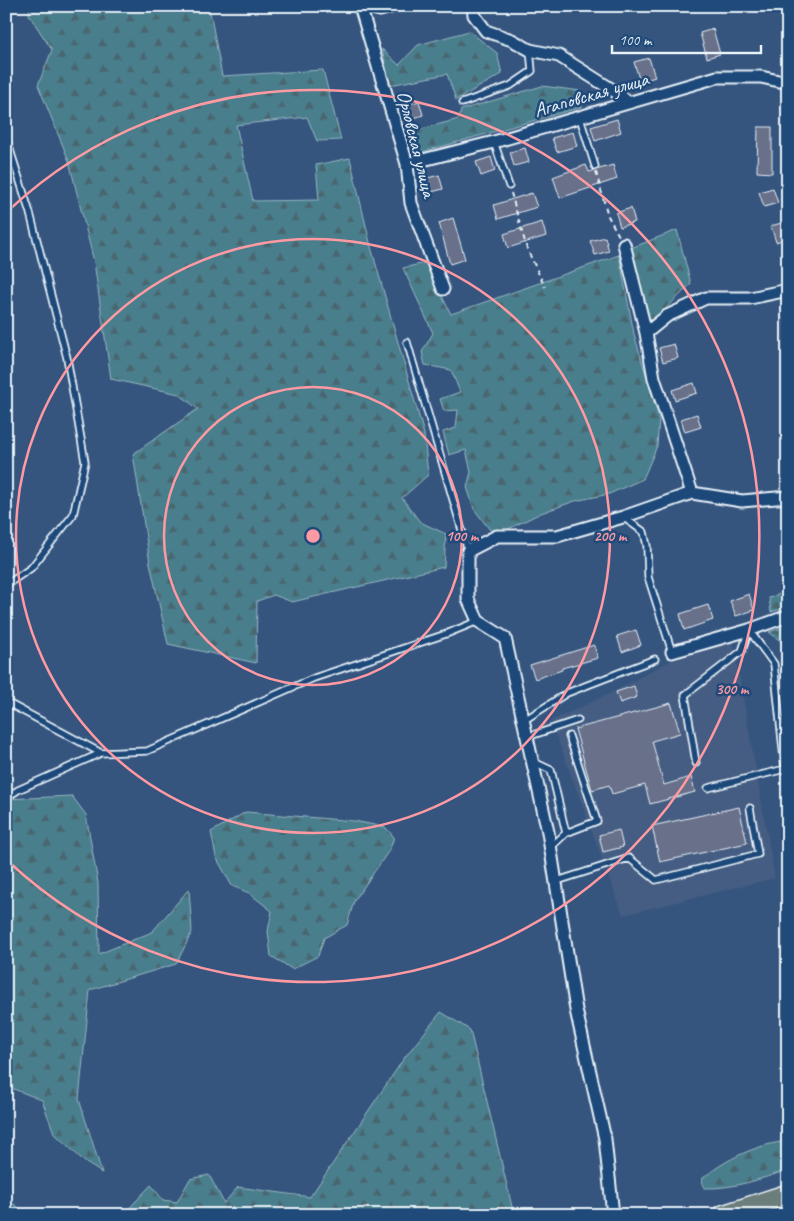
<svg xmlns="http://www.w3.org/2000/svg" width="794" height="1221" font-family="Caveat,sans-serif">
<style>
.built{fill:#445d82}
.forest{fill:url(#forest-firs);stroke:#98b8c2}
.building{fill:#68708a;stroke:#e8f1f8}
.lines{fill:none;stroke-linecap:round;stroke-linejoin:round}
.lane-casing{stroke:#e8f1f8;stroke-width:9}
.street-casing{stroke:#e8f1f8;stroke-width:15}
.primary-casing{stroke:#e8f1f8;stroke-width:22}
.path{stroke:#e8f1f8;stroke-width:2;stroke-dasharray:5 4;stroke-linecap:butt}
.lane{stroke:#1f4a7a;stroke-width:5.5}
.street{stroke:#1f4a7a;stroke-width:11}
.primary{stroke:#6c7e7c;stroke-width:19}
.ring{fill:none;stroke:#ff9aa2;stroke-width:2.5}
.labels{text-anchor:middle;stroke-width:5;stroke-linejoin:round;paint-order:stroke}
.street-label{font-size:20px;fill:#e8f1f8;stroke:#1f4a7a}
.centre{fill:#ff9aa2;stroke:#1f4a7a;stroke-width:2.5}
.ring-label{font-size:15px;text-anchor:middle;font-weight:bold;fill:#ff9aa2;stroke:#1f4a7a;stroke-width:5;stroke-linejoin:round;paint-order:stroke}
</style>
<defs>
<pattern id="forest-firs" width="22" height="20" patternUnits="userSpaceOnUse" patternTransform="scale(1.25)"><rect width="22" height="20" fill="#497e8d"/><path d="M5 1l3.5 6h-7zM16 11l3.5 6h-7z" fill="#48666f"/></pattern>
</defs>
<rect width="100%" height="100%" fill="#35557f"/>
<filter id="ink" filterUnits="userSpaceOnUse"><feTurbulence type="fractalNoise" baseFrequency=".02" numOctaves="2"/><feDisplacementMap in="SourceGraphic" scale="10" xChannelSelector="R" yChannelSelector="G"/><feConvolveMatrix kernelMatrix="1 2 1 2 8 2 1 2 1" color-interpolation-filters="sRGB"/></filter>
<g filter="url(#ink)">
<path class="built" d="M733 641 775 878 623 915 551 721 609 694 668 662Z"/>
<path class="forest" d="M30 6H209L222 76 323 70 341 140 317 141 307 117 236 125 253 201 319 200 316 165 350 158 371 247 424 434 428 475 402 498 420 522 446 534 444 567 292 602 274 595 257 601 256 663 168 644 150 563 133 454 198 409 179 394 111 379 94 262 69 161 38 85 52 50 29 15Z
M469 31 497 53 502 74 456 100 447 74 390 85 382 49 399 65 418 45Z
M542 86 581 91 582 107 415 154 402 134 459 119 461 110Z
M677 230 691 284 652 322 645 317 626 250Z
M619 255 634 334 659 419 657 446 643 479 609 494 575 501 541 513 504 531 490 530 474 509 467 487 471 472 466 450 449 455 443 432 456 428 458 410 444 411 440 399 460 392 451 370 425 365 422 352 433 333 403 268 425 263 451 314Z
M788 591V607L771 612 769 598Z
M788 626V647L769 632Z
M72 796 86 815 98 883 99 954 152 932 189 889 192 932 176 964 90 990 79 1099 102 1173 86 1163 54 1133 42 1100 6 1086V799Z
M246 812 354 821 385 827 394 837 390 849 354 901 347 925 324 938 318 956 292 969 271 956 268 931 272 911 249 893 232 886 216 857 211 832Z
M441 1012 470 1030 514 1215H123L151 1185 163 1200 177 1202 190 1179 209 1175 224 1203 238 1187 310 1197 405 1057Z
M788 1141V1170C760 1179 734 1189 704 1188L702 1179C725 1159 758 1144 788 1141Z
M6 1198 27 1214 28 1215H6Z"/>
<path class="building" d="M713 29 720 54 707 58 700 33Z
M649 58 655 77 640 82 634 62Z
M419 101 423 115 408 120 404 106Z
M617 119 621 132 595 141 591 127Z
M758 127H772V173L757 172Z
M573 132 577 146 557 152 552 138Z
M525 148 529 162 514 166 510 152Z
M491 157 495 171 481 176 476 162Z
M586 165 589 172 613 165 617 179 560 198 553 177Z
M439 175 443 189 428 193 424 179Z
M773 188 778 203 764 207 759 192Z
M532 193 537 207 498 219 494 205Z
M631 208 635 222 620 227 616 213Z
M453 218 465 259 450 264 439 223Z
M542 222 546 236 508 248 504 234Z
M785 222 788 238 776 242 771 226Z
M605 237 609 251 595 255 590 241Z
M674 344 678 358 663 362 659 348Z
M694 383 697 393 675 400 672 390Z
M697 414 701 427 685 432 681 419Z
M749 594 754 610 736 616 730 601Z
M708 605 713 620 684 630 680 614Z
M636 630 641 645 622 652 617 636Z
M594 645 598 658 562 668V670L535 679 530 665Z
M634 686 637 697 620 703 616 692Z
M671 703 680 733 652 741 664 785 691 777 695 792 650 804 645 785 612 794 609 785 592 790 575 729Z
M739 807 747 843 660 862 652 826Z
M619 830 623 847 603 852 599 835Z"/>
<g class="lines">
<g class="lane-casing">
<path id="lane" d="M462 103 510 86 532 71 530 50
M580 118 595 166
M6 137 30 213 67 358 85 462 73 515 31 568 6 585
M494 142 509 186
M407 342 468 551
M623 517 644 532 647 546 648 577 672 652
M6 702 101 753 147 751 314 678 446 634 478 621
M523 721 567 693 655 659
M527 737 578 720
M534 762 551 770 566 833 551 847
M696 763 685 695 742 651 749 630 774 664 785 769 708 788
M6 798 18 790 101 753
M566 833 597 821 569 736
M557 881 629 858 656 880 758 854 750 808"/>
</g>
<g class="street-casing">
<path id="street" d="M360 6 407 164 411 203 443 289
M362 6 380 10 395 6
M473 6 474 15 486 31 512 40 530 50 559 56 619 94 628 103
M407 164 494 142 717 77H761L788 83
M624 244 646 333 654 378 692 493
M646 333 667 316 706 298H750L788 290
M672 652 749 630 788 616
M613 1215 605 1139 576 1010 548 832 505 638 478 621 468 599V551L497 536H557L623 517 692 493 742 501 788 497"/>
</g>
<g class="primary-casing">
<path id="primary" d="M723 1215 788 1194"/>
</g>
<path class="path" d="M596 172 608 216 619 236
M511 193 527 249 545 287"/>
<use href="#lane" class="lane"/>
<use href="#street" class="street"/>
<use href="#primary" class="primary"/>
</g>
</g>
<g class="ring">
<circle cx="313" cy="536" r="149"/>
<circle cx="313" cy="536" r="297"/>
<path d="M9 210A446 446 0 1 1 9 862"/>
</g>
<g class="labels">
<g class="street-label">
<text transform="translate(591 94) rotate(-16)" y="7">Агаповская улица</text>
<text transform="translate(417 144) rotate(76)" y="7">Орловская улица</text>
</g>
</g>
<circle cx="313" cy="536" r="8" class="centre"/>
<g class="ring-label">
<text x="462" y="541">100 m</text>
<text x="610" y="541">200 m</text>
<text x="732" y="694">300 m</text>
</g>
<rect width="794" height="1221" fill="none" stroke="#1f4a7a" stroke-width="25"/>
<rect x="12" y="12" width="769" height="1196" fill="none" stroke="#e8f1f8" stroke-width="2" filter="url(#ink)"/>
<path d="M612 45v8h149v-8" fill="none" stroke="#e8f1f8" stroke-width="2.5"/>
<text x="619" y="45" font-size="15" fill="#e8f1f8" stroke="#1f4a7a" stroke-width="4" paint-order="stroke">100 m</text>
</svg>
